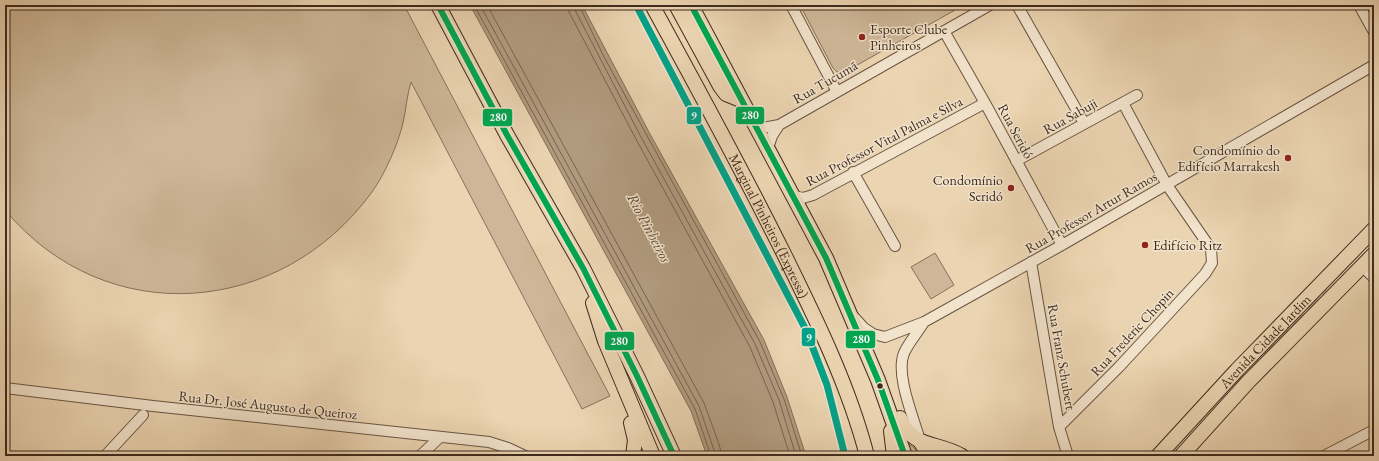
<svg xmlns="http://www.w3.org/2000/svg" width="1379" height="461" font-family="'EB Garamond',serif">
<style>
.green{fill:#ceb798;stroke:#86715b}
.water{fill:#b19b7f;stroke:#836e58}
.lines{fill:none;stroke-linecap:round;stroke-linejoin:round}
.shore{stroke:#78634e;stroke-width:1}
.highway-tunnel{stroke:#c9b294;stroke-width:14;stroke-dasharray:14 7;stroke-linecap:butt}
.minor-casing{stroke:#6a5543;stroke-width:12}
.highway-casing{stroke:#3f2b1e;stroke-width:16}
.minor{stroke:#f2e3cc;stroke-width:10}
.highway{stroke:#ebd4b1;stroke-width:14}
.bus-1-casing{stroke:#f2e3cc;stroke-width:9}
.bus-1{stroke:#00a651;stroke-width:6}
.rail-1-casing{stroke:#f2e3cc;stroke-width:10}
.rail-1{stroke:#03a288;stroke-width:7}
.poi-dot{fill:#8f2418;stroke:#f2e3cc;stroke-width:1.5}
.bus-dot{fill:#3f2b1e;stroke:#f2e3cc;stroke-width:1.5}
.labels{text-anchor:middle;stroke-width:3;stroke-linejoin:round;paint-order:stroke}
.poi-label{font-size:14px;fill:#3f2b1e;stroke:#f2e3cc;text-anchor:start}
.street-label{font-size:14px;fill:#3f2b1e;stroke:#f2e3cc}
.water-label{font-size:15px;font-style:italic;fill:#5c4736;stroke:#f2e3cc}
.line-badge{stroke:#f2e3cc;stroke-width:1.5}
.badge-label{font-size:11px;text-anchor:middle;font-weight:bold;fill:#fff}
</style>
<rect width="100%" height="100%" fill="#ebd4b1"/>
<filter id="stains"><feTurbulence type="fractalNoise" baseFrequency=".005" numOctaves="4"/><feColorMatrix values="0 0 0 0 .2 0 0 0 0 .09 0 0 0 0 .02 0 0 0 .5 -.17"/></filter>
<radialGradient id="worn" r=".72"><stop offset=".6" stop-color="#630" stop-opacity="0"/><stop offset="1" stop-color="#630" stop-opacity=".3"/></radialGradient>
<path class="green" d="M5 5H404L610 396 582 409 411 82C407 95 406 110 403 123 398 144 385 174 372 192 281 317 106 331 5 210Z
M800 5H964L843 73 837 72 833 68Z
M935 253 954 285 931 299 911 267Z
M903 440 925 456H906Z"/>
<path class="water" d="M470 5H582L650 134 764 340 787 397 806 456H707L691 411Z"/>
<g class="lines">
<path class="shore" d="M474 5 695 409 711 456
M480 5 699 406 716 456
M487 5 704 403 719 444 722 456
M568 5 569 12 637 141 750 347 773 402 790 456
M574 5 575 10 642 139 755 344 779 400 796 456
M579 5 604 57 760 342 784 399 802 456"/>
<path class="highway-tunnel" d="M1235 385 1325 289"/>
<g class="minor-casing">
<path id="minor" d="M791 5 837 92
M1017 5 1084 123
M1359 5 1374 32
M944 31 985 103 1062 245
M757 129 779 125 990 5
M768 148 772 136 779 125
M1016 161 1137 95
M853 172 895 246
M794 196 803 198 813 195 985 103
M1031 262 1059 427 1068 456
M1362 266 1374 278
M854 317 864 328 873 334 885 337 924 322 1062 245 1374 65
M5 388 153 406 489 442 508 448 525 456
M1059 427 1119 367 1205 274 1212 263 1211 249 1167 185 1123 103
M920 441C914 418 895 375 904 353 909 342 918 332 924 322
M105 456 143 415
M420 456 439 438
M1324 456 1374 430"/>
</g>
<g class="highway-casing">
<g id="highway">
<path d="M438 5 507 135 583 268 637 376 674 456"/>
<path id="s1" d="M652 5C697 87 742 170 784 254 816 319 849 386 867 456"/>
<path d="M676 5 720 86 726 94 741 100"/>
<path d="M691 5 826 258 878 380 905 456"/>
<path d="M593 303 605 341 653 456"/>
<path d="M900 418C912 449 936 441 962 456"/>
<path d="M631 423 635 440 633 456"/>
<path d="M891 431 894 456"/>
<path d="M920 441 929 456"/>
<path id="s2" d="M1158 456 1237 370 1374 229"/>
<path d="M1181 456 1248 382 1374 254"/>
</g>
</g>
<use href="#minor" class="minor"/>
<use href="#highway" class="highway"/>
<g class="bus-1-casing">
<path id="bus-1" d="M438 5 507 135 583 268 637 376 674 456
M691 5 826 258 878 380 905 456"/>
</g>
<use href="#bus-1" class="bus-1"/>
<g class="rail-1-casing">
<path id="rail-1" d="M636 5 806 330 827 385 845 456"/>
</g>
<use href="#rail-1" class="rail-1"/>
</g>
<g class="poi-dot">
<circle cx="862" cy="37" r="4"/>
<circle cx="1288" cy="158" r="4"/>
<circle cx="1011" cy="188" r="4"/>
<circle cx="1145" cy="245" r="4"/>
</g>
<circle class="bus-dot" cx="880" cy="386" r="3.5"/>
<g class="labels">
<g class="poi-label">
<text x="870" y="34">Esporte Clube<tspan x="870" dy="16">Pinheiros</tspan></text>
<text x="1280" y="155" text-anchor="end">Condomínio do<tspan x="1280" dy="16">Edifício Marrakesh</tspan></text>
<text x="1003" y="185" text-anchor="end">Condomínio<tspan x="1003" dy="16">Seridó</tspan></text>
<text x="1153" y="250">Edifício Ritz</text>
</g>
<g class="street-label">
<text transform="translate(825 82) rotate(-30)" y="5">Rua Tucumã</text>
<text transform="translate(1070 116) rotate(-29)" y="5">Rua Sabuji</text>
<text transform="translate(1016 131) rotate(62)" y="5">Rua Seridó</text>
<text transform="translate(884 141) rotate(-28)" y="5">Rua Professor Vital Palma e Silva</text>
<text transform="translate(1091 212) rotate(-30)" y="5">Rua Professor Artur Ramos</text>
<text dy="5" stroke="none"><textPath href="#s1" startOffset="250">Marginal Pinheiros (Expressa)</textPath></text>
<text transform="translate(1132 332) rotate(-47)" y="5">Rua Frederic Chopin</text>
<text dy="5" stroke="none"><textPath href="#s2" startOffset="157">Avenida Cidade Jardim</textPath></text>
<text transform="translate(1062 357) rotate(80)" y="5">Rua Franz Schubert</text>
<text transform="translate(268 405) rotate(6)" y="5">Rua Dr. José Augusto de Queiroz</text>
</g>
<g class="water-label">
<text transform="translate(649 228) rotate(62)" y="5">Rio Pinheiros</text>
</g>
</g>
<g class="line-badge">
<rect x="735" y="106" width="30" height="19" rx="4" fill="#00a651"/>
<rect x="686" y="106" width="16" height="19" rx="4" fill="#03a288"/>
<rect x="482" y="108" width="31" height="19" rx="4" fill="#00a651"/>
<rect x="801" y="327" width="15" height="20" rx="4" fill="#03a288"/>
<rect x="845" y="330" width="31" height="19" rx="4" fill="#00a651"/>
<rect x="604" y="331" width="31" height="20" rx="4" fill="#00a651"/>
</g>
<g class="badge-label">
<text x="750" y="119">280</text>
<text x="694" y="119">9</text>
<text x="498" y="121">280</text>
<text x="809" y="341">9</text>
<text x="861" y="343">280</text>
<text x="619" y="345">280</text>
</g>
<rect width="1379" height="461" fill="none" stroke="#ebd4b1" stroke-width="20"/>
<rect x="6" y="6" width="1367" height="449" fill="none" stroke="#3f2b1e" stroke-width="2"/>
<rect x="10" y="10" width="1359" height="441" fill="none" stroke="#3f2b1e"/>
<rect width="100%" height="100%" filter="url(#stains)"/>
<rect width="100%" height="100%" fill="url(#worn)"/>
</svg>
